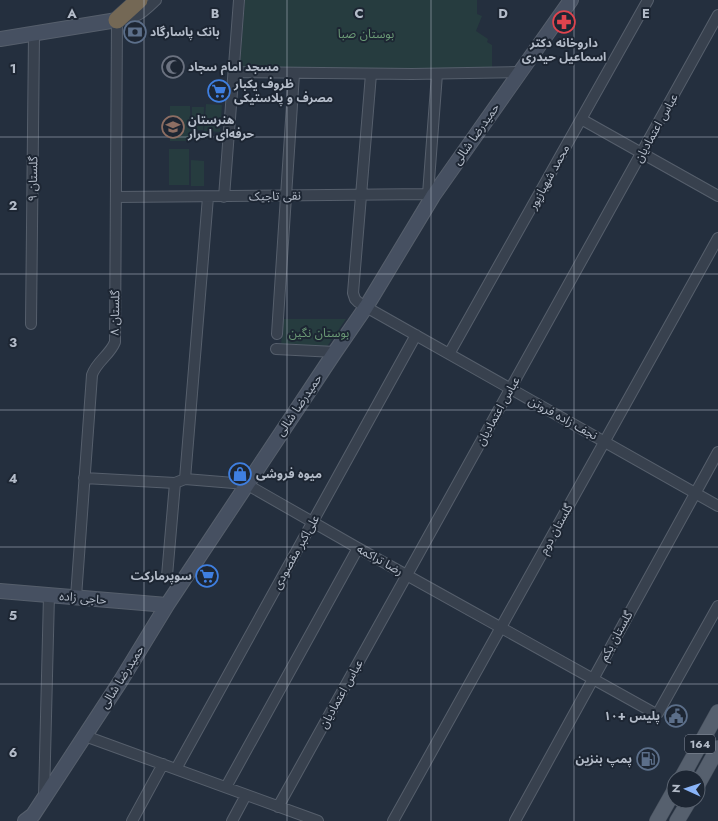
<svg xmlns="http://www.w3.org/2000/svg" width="718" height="821" font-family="Jost,'Noto Sans Arabic',sans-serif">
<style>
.green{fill:#263c3f}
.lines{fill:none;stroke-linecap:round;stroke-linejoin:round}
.street-casing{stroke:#565f6c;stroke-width:12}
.secondary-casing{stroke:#565f6c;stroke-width:16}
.primary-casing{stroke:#414a57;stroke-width:16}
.highway-casing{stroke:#434c59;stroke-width:18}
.street{stroke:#38414e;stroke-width:10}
.secondary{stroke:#465061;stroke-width:14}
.primary{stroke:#56606e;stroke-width:15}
.highway{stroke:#746855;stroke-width:17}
.grid{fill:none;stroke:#b4bcc9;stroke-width:1;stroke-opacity:0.55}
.labels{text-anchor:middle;stroke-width:4;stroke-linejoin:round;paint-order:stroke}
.shield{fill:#1d2633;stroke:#878f9c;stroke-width:1}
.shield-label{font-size:11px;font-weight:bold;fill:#b4bcc9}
.poi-label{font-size:12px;font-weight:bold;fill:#b4bcc9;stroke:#1d2633;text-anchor:start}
.park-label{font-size:12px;fill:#6b9a76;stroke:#1d2633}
.street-label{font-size:12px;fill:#b4bcc9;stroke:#1d2633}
.grid-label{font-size:13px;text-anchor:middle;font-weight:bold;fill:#b4bcc9;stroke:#1d2633;stroke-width:4;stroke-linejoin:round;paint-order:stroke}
</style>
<rect width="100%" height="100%" fill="#242f3e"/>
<path class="green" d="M245 0H477V14L482 16 476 31 488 39 487 42 492 45V68H245L240 64Z
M206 104 222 105 220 132 204 131Z
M170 106H190L191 141H170Z
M192 107H204L203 130H192Z
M169 149H189V185H169Z
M191 160 204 161V186H191Z
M283 319H346L326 348 281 346Z"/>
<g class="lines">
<g class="street-casing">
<path id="street" d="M235 72 412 74 519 72
M371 74 353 293 355 299 358 302 366 307 718 506
M581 119 718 196
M428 194 437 74
M116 197 428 194 433 196
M224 197 239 0
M31 324 34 34
M277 334 294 74
M276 349 335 352
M449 354 648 0
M84 478 175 483 185 479 246 484 358 548 656 714 658 713 718 606
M185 479 208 197
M167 576 175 483
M76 597 92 375C96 362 110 355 115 342L117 20C138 18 141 14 156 0
M85 736 318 821
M176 769 416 335
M226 787 358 548
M44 798 49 595
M278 807 718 15
M132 821 163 764
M232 821 246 795
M393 821 718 238
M515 821 718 452"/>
</g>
<g class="secondary-casing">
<path id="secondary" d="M0 39 117 20
M0 591 167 605
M25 821 33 815 120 682 167 605 335 352 366 307 433 196 571 0"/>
</g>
<g class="primary-casing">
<path id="primary" d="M682 777 718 712
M698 784 718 748
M657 821 674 791
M677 821 689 801"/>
</g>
<g class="highway-casing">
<path id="highway" d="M117 20 139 0"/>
</g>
<use href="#street" class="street"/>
<use href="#secondary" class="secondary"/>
<use href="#primary" class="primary"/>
<use href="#highway" class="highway"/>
</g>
<path class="grid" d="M144 0V821M287 0V821M431 0V821M574 0V821M0 137H718M0 274H718M0 410H718M0 547H718M0 684H718"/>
<defs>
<g id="pharmacy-ring" transform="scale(1.15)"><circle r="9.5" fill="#1d2633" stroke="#e0444e" stroke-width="1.5"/><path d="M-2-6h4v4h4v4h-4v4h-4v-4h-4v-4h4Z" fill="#e0444e"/></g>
<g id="bank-ring" transform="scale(1.15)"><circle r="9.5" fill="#1d2633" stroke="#5c6f8a" stroke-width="1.5"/><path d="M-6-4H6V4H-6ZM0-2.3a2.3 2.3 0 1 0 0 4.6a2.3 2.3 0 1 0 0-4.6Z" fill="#5c6f8a"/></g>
<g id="mosque-ring" transform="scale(1.15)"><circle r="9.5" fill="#1d2633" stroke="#6b7280" stroke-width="1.5"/><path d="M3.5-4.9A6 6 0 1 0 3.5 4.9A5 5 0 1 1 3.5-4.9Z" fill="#6b7280"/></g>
<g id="supermarket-ring" transform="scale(1.15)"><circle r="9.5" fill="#1d2633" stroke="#3f7fe0" stroke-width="1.5"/><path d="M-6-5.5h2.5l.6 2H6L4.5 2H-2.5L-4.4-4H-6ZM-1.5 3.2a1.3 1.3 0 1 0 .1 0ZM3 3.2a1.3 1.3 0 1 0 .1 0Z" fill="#3f7fe0"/></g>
<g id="school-ring" transform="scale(1.15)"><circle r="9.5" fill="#1d2633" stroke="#8d6e63" stroke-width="1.5"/><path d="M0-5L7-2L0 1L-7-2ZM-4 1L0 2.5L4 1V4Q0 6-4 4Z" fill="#8d6e63"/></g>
<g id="shop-ring" transform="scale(1.15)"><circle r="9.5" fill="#1d2633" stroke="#3f7fe0" stroke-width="1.5"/><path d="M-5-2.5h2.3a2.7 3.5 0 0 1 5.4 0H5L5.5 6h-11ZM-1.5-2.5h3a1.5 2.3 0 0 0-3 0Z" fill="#3f7fe0"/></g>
<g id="civic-ring" transform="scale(1.15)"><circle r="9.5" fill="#1d2633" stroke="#5c6f8a" stroke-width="1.5"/><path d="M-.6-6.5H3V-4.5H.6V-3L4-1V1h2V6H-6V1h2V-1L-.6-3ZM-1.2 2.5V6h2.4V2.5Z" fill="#5c6f8a"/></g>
<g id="fuel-ring" transform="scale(1.15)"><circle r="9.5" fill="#1d2633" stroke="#5c6f8a" stroke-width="1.5"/><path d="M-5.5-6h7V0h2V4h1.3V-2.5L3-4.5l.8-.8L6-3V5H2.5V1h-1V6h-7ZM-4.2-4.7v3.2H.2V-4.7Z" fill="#5c6f8a"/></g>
</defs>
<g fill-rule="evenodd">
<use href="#pharmacy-ring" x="564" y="22"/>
<use href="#bank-ring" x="135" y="32"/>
<use href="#mosque-ring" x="173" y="67"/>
<use href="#supermarket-ring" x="219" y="91"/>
<use href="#school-ring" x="173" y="127"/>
<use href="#shop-ring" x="240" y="474"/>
<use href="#supermarket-ring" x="207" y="576"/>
<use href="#civic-ring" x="676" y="716"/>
<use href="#fuel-ring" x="648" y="759"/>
</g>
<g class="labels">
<rect class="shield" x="685" y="735" width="30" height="18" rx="3"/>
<g class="shield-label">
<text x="700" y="748">164</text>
</g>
<g class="poi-label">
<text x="150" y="36">بانک پاسارگاد</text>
<text x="564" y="47" text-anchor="middle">داروخانه دکتر<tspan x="564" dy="14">اسماعیل حیدری</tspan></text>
<text x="188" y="71">مسجد امام سجاد</text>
<text x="234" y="88">ظروف یکبار<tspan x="234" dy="14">مصرف و پلاستیکی</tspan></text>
<text x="188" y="124">هنرستان<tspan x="188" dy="14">حرفه‌ای احرار</tspan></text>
<text x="256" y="478">میوه فروشی</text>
<text x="192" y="580" text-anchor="end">سوپرمارکت</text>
<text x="660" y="720" text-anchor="end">پلیس +۱۰</text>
<text x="632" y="763" text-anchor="end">پمپ بنزین</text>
</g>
<g class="park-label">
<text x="366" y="38">بوستان صبا</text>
<text x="319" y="337">بوستان نگین</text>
</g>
<g class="street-label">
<text transform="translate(656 128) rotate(-61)" y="4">عباس اعتمادیان</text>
<text transform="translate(476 134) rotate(-55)" y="4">حمیدرضا شالی</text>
<text transform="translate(549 177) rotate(-61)" y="4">محمد شهبازپور</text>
<text transform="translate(33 179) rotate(-89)" y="4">گلستان ۹</text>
<text transform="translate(275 196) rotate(-1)" y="4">نقی تاجیک</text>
<text transform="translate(115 313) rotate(-89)" y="4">گلستان ٨</text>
<text transform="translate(299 405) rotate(-56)" y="4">حمیدرضا شالی</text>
<text transform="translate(498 411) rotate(-61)" y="4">عباس اعتمادیان</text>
<text transform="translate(563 418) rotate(29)" y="4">نجف زاده فروتن</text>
<text transform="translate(556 529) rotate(-61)" y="4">گلستان دوم</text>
<text transform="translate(296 552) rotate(-61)" y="4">علی‌اکبر مقصودی</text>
<text transform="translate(380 560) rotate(29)" y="4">رضا تراکمه</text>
<text transform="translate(83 598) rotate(5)" y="4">حاجی زاده</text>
<text transform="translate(616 636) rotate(-61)" y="4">گلستان یکم</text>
<text transform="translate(122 677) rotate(-58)" y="4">حمیدرضا شالی</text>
<text transform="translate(341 694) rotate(-61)" y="4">عباس اعتمادیان</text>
</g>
</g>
<g class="grid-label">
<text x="72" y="18">A</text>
<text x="215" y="18">B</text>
<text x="359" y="18">C</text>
<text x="503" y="18">D</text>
<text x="646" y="18">E</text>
<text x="13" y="73">1</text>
<text x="13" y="210">2</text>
<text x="13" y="347">3</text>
<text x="13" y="483">4</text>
<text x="13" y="620">5</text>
<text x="13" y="757">6</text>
</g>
<g transform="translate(686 789) rotate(273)"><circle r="19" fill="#1d2633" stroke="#59626f"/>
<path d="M0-3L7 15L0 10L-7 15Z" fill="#8ab4f8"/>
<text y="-6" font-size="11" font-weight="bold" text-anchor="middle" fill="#b4bcc9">N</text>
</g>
</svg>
